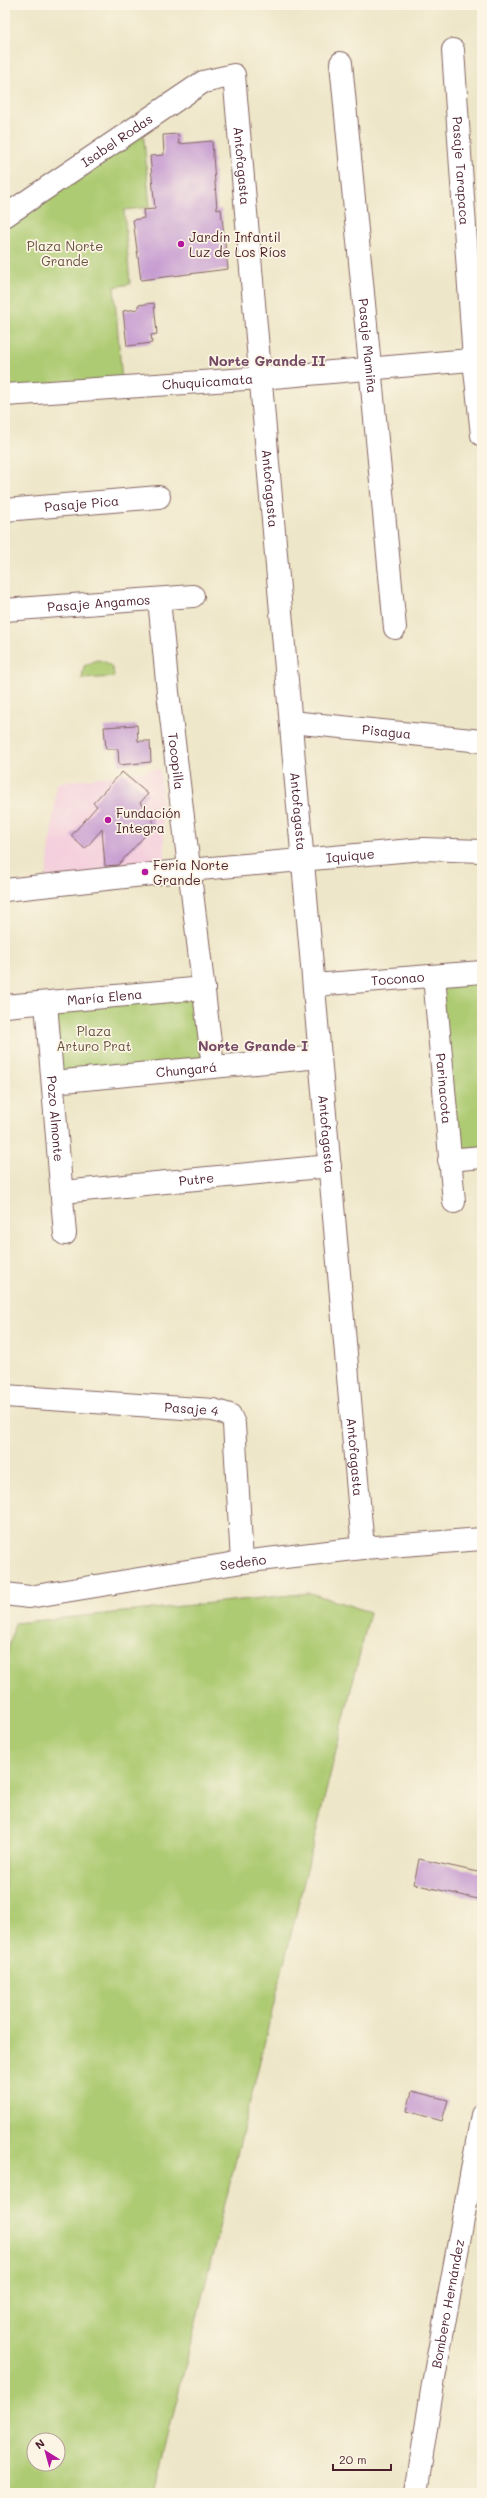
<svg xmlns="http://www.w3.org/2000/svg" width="487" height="2498" font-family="Mali,sans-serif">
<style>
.built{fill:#f4cfdd}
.green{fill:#adcb72;stroke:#7c754e;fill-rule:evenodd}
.building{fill:#c69bd1}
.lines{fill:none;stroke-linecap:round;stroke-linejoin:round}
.minor-casing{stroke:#836562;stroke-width:24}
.minor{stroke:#fff;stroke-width:22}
.poi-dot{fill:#b5179e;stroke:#fcf5e5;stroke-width:1.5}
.labels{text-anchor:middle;stroke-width:3.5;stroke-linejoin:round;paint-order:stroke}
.street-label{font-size:13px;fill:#4a1f2b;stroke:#fcf5e5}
.poi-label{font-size:13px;fill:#4a1f2b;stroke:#fcf5e5;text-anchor:start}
.park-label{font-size:13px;fill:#685340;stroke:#fcf5e5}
.neighbourhood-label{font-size:14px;font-weight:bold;fill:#754a65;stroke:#fcf5e5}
</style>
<rect width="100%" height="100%" fill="#fcf5e5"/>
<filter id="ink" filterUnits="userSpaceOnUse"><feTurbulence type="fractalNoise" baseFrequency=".025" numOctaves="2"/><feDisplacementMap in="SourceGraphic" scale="8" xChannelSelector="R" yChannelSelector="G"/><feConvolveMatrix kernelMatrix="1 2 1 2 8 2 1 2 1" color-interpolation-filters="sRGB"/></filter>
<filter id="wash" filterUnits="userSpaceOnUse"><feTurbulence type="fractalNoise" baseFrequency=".012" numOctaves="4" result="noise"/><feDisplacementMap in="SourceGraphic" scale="16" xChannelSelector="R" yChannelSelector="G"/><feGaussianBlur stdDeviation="0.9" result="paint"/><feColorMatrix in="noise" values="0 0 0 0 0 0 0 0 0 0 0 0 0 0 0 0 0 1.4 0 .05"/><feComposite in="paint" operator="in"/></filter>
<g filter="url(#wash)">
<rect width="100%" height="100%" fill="#eee6c8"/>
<path class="built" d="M160 769 165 858 157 867 46 880 57 783Z"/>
<path class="green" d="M143 129 150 207 124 210 130 284 114 287 122 382 5 392V223Z
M97 660C107 661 114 666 114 677L82 679 84 666Z
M482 978V1148L462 1150 453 1141 441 991 447 982Z
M194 995 202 1061 69 1075 60 1069 54 1019 65 1007Z
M310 1593 370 1612 154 2493H5V1662L15 1623ZM34 2440H58V2464H34Z"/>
<g id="blocks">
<path class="building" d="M178 134 179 144 212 141 217 210 221 209 228 269 141 280 133 220 144 218 143 210 155 209 150 156 164 155 163 135Z
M154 303 157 334 151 335 152 343 127 346 123 311 138 309V305Z
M137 725 138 741H150L151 762 119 765 118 749H106L104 727Z
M122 772 148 794 140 803 153 814V827L118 865 105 866 102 829 85 849 71 836 97 806 93 803Z
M419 1859 482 1873V1900L414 1884Z
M412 2091 448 2100 442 2121 407 2111Z"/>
</g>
</g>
<g filter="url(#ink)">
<use href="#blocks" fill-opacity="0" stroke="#836562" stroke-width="1"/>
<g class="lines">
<g class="minor-casing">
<g id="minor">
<path id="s1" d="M453 50 474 360 482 435"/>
<path id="s2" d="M341 63 395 628"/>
<path id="s3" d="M5 216 203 82 234 75 363 1548"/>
<path id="s4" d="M5 395 262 378 482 359"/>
<path id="s5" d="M5 510 159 497"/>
<path id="s6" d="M159 599 168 692 213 1067"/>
<path id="s7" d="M5 610 193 596"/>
<path id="s8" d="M291 722 482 741"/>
<path id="s9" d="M5 890 189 870 423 849 482 851"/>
<path id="s10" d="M434 976 454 1202"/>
<path id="s11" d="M314 985 482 972"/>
<path id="s12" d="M46 1003 65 1234"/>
<path id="s13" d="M5 1006 204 988"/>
<path id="s14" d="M53 1082 320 1057"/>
<path d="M449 1160 482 1157"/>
<path id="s15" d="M63 1192 330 1166"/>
<path id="s16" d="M5 1396 213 1410 230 1415 234 1424 242 1562"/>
<path id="s17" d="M5 1594 29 1597 242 1562 363 1548 482 1539"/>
<path id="s18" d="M416 2493 433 2384 482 2115"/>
</g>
</g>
<use href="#minor" class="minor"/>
</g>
</g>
<g class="poi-dot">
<circle cx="181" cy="244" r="4"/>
<circle cx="108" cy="820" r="4"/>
<circle cx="145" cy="872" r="4"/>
</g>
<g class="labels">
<g class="street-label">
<text dy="5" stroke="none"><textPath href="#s3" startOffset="135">Isabel Rodas</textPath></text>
<text dy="5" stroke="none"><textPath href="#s3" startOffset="362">Antofagasta</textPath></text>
<text dy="5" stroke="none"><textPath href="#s1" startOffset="121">Pasaje Tarapaca</textPath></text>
<text dy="5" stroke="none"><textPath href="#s2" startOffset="284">Pasaje Mamiña</textPath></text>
<text dy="5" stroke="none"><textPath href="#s4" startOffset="203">Chuquicamata</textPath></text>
<text dy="5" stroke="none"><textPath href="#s3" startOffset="686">Antofagasta</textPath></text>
<text dy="5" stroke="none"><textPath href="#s5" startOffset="77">Pasaje Pica</textPath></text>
<text dy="5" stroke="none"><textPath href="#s7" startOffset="94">Pasaje Angamos</textPath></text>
<text dy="5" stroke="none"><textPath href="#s8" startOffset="96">Pisagua</textPath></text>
<text dy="5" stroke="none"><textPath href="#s6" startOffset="163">Tocopilla</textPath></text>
<text dy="5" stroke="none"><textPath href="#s3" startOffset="1010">Antofagasta</textPath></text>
<text dy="5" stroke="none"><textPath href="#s9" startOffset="347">Iquique</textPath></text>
<text dy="5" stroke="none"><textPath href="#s11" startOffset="84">Toconao</textPath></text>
<text dy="5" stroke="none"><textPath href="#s13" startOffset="100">María Elena</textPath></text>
<text dy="5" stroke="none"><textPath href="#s14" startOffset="134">Chungará</textPath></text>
<text dy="5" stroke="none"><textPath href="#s10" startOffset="113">Parinacota</textPath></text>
<text dy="5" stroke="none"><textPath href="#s12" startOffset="116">Pozo Almonte</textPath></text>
<text dy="5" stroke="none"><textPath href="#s3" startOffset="1334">Antofagasta</textPath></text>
<text dy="5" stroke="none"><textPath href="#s15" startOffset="134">Putre</textPath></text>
<text dy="5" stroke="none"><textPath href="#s16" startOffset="187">Pasaje 4</textPath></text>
<text dy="5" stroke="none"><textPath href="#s3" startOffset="1658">Antofagasta</textPath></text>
<text dy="5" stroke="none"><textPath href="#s17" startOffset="241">Sedeño</textPath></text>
<text dy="5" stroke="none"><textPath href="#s18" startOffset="192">Bombero Hernández</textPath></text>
</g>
<g class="poi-label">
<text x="189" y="242">Jardín Infantil<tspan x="189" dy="15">Luz de Los Ríos</tspan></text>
<text x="116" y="818">Fundación<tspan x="116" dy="15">Integra</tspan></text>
<text x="153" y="870">Feria Norte<tspan x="153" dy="15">Grande</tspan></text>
</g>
<g class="park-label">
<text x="65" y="251">Plaza Norte<tspan x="65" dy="15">Grande</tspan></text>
<text x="94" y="1036">Plaza<tspan x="94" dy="15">Arturo Prat</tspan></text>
</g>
<g class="neighbourhood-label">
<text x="267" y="366">Norte Grande II</text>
<text x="253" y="1051">Norte Grande I</text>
</g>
</g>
<rect width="487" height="2498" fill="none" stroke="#fcf5e5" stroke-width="20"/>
<g transform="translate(46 2452) rotate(323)"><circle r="19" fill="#fcf5e5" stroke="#b59f9b"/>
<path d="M0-3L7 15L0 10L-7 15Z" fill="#b5179e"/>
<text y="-6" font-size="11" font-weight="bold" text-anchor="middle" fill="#4a1f2b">N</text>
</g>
<path d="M333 2464v6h58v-6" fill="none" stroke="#4a1f2b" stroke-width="2"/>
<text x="339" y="2464" font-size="12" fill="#4a1f2b" stroke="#fcf5e5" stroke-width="3" paint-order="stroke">20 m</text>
</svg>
